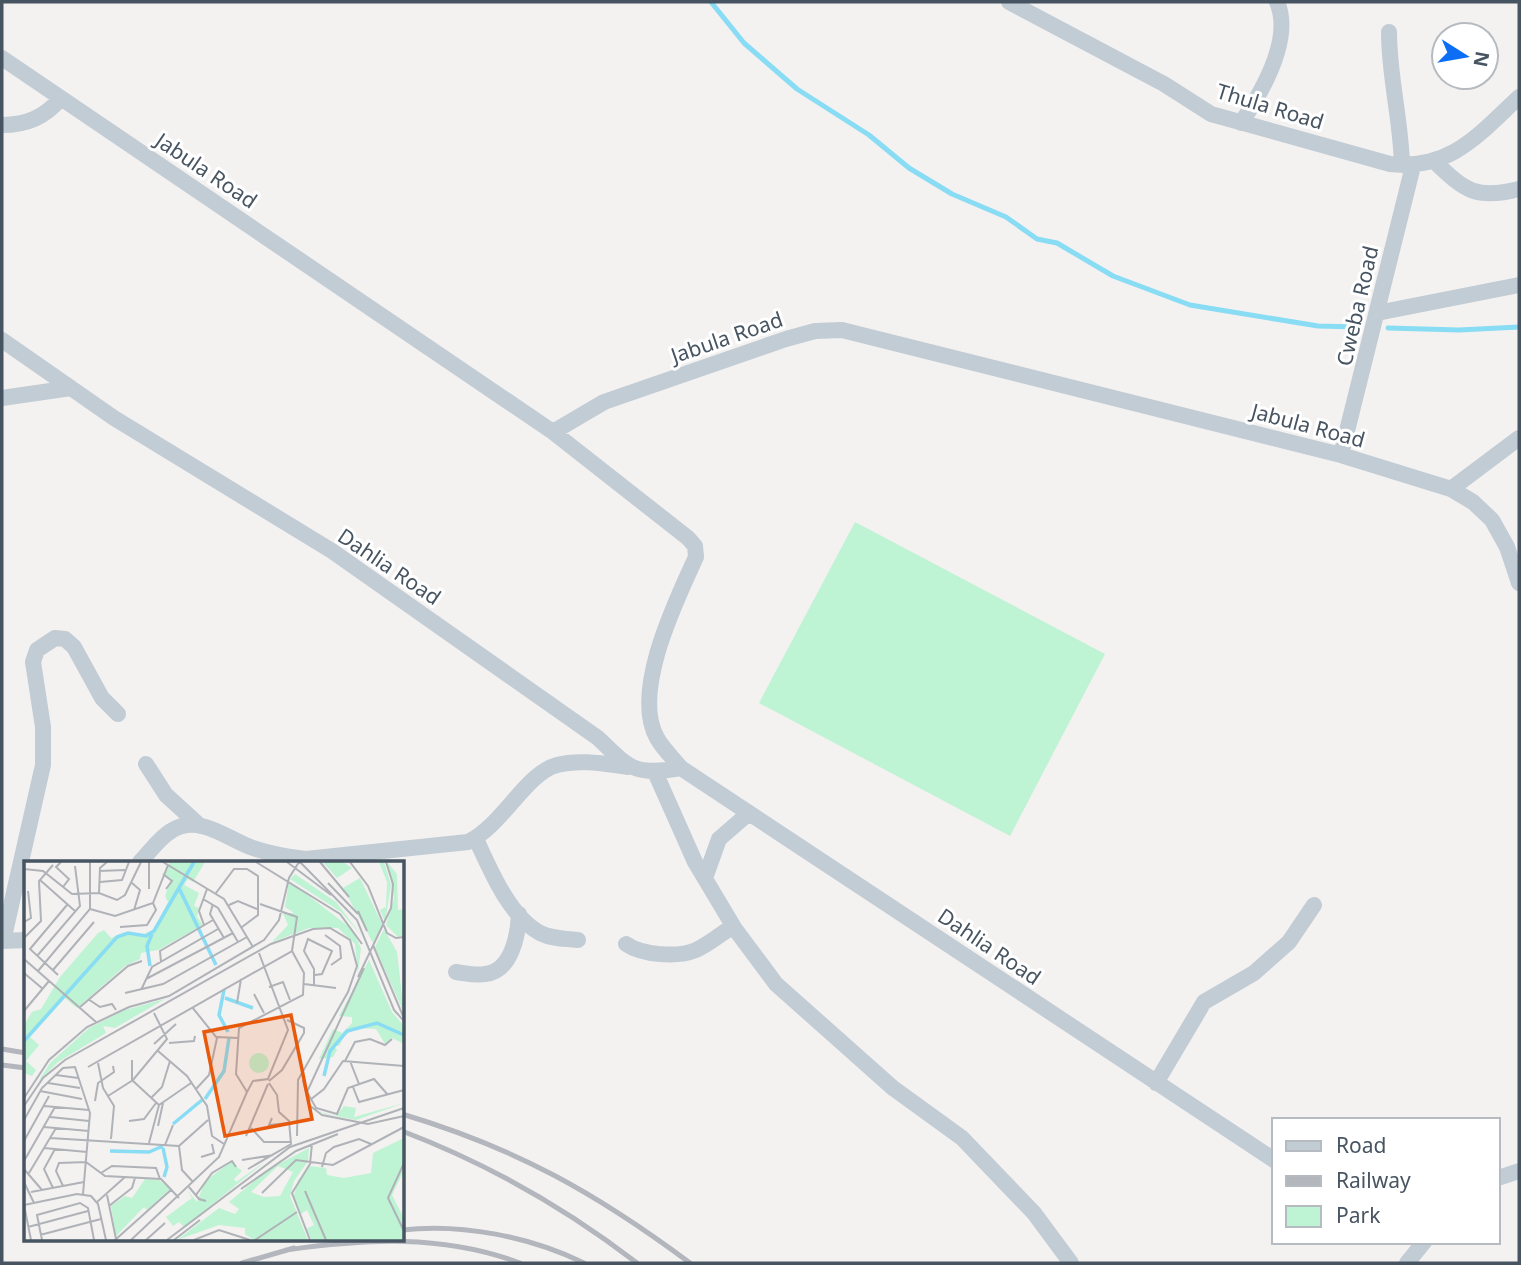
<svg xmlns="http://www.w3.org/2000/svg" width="1521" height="1265" font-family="'Noto Sans',sans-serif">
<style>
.green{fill:#bef3d3}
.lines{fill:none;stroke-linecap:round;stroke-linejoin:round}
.stream{stroke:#88dcf3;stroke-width:5}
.street{stroke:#c1ccd4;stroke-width:16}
.rail{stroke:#b3b6bc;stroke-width:5}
.labels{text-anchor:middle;stroke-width:6;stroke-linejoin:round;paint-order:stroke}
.street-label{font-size:21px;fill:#475461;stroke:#fff}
.inset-river{fill:none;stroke:#88dcf3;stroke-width:3.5}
.inset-road{fill:none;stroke:#afb2b7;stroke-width:2}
.view{fill:#e8590c;fill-opacity:0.15;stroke:#e8590c;stroke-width:3.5}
.inset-edge{fill:none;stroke:#475461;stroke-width:3.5}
</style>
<rect width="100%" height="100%" fill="#f4f1f1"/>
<path class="green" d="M855 522 1105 654 1010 836 759 703Z"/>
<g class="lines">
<path class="stream" d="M711 2 744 43 797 89 869 135 909 168 952 194 1006 217 1037 239 1057 243 1113 276 1190 305 1318 326 1358 327
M1388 328 1459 330 1519 327"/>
<path class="street" d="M1009 2 1164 84 1211 114 1390 164C1451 170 1478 135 1519 97
M1389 32C1389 77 1401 120 1402 165
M2 58 553 432 604 402 786 339 815 331 842 330 1341 455 1451 489 1473 502 1492 520 1507 547 1519 583
M1241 123C1262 92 1293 39 1277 2
M2 125C27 125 45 117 61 98
M1435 162C1465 191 1477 200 1519 189
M1377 313 1519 285
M2 340 114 418 332 551 598 738C630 769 635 776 681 768
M2 398 71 388
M553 432 688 538 695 546 696 557C676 601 631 692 657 738 663 749 673 758 681 768L1274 1160
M1341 455 1413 166
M1451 489 1519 438
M146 764 166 795 200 826
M655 772 695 862 735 929 776 984 893 1088 962 1138 1034 1213 1071 1263
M476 839C490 869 509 916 540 933 552 939 566 939 578 940
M140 862C149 853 159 838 171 831 199 813 227 839 253 848 271 854 288 857 306 859L468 842C502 826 526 773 557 765 580 759 605 764 628 767
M705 878 719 839 749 813
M2 941 26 940
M3 941 43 765V727L33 662 37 650 55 638 65 639 74 647 102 698 118 714
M626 944C642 955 677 958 696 950 709 944 721 934 733 926
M456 972C465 973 476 976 485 974 512 971 518 935 519 914
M1156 1083 1204 1002 1254 973 1289 942 1314 905
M1498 1178 1519 1171
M1407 1263 1424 1242"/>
<path class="rail" d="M2 1049 26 1053
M2 1065 26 1068
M402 1114C516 1148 596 1193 690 1263
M402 1131C489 1164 564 1207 637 1263
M402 1230C462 1223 531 1237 584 1263
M286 1250C367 1239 442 1234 520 1263
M242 1263 294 1248"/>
</g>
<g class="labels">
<g class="street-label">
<text transform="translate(1270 107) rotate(17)" y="7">Thula Road</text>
<text transform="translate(206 171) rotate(34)" y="7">Jabula Road</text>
<text transform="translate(1358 306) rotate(-77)" y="7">Cweba Road</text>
<text transform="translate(727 338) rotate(-19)" y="7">Jabula Road</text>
<text transform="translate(1308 426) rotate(15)" y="7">Jabula Road</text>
<text transform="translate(389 567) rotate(34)" y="7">Dahlia Road</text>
<text transform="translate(989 947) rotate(34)" y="7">Dahlia Road</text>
</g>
</g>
<g transform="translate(24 861)">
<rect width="380" height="380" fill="#f4f1f1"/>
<path d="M146 1H181L169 21 164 18 160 24 175 32 170 45 175 47 173 56 179 64 134 89 117 92 116 98 101 105 53 147 41 137 6 176 15 184 2 200 12 209 8 215 0 212V164L8 151 17 148 36 116 74 72 80 69 87 77 101 71 120 73 130 68 144 41 141 35 147 18 140 13ZM299 1H319L328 7 313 17ZM355 1H360L367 24 361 61 356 49 362 46 363 21ZM363 1 373 13 374 49 380 48V74L374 76 362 64 370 37ZM271 13 312 41 338 75 317 51 266 18ZM336 17 359 65 349 82 319 27ZM265 20 328 68 337 87 334 112 331 83 314 67H285L248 81 264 64 259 52H270L261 46ZM360 68 373 91 380 152 351 86ZM345 99 368 151 380 165V183L368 177 361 183 352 168 334 167 321 174 315 185 309 184 313 189 309 196 295 198 309 168 318 172 328 162V156L315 155ZM141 138 91 167 79 165 82 172 34 201 14 221 26 202 65 167 101 149ZM225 202a10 10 0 1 1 20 0a10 10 0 1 1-20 0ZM380 242 332 259 301 253 293 250 312 255 320 245 332 247 330 256ZM380 277V309L368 334 380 357V379H288L282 368 290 364 283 349 276 354 270 335 274 319 286 305 302 307 303 314 320 317 347 312 349 292ZM285 287 284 300 270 320 266 335 284 379H230L221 373V367L195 364 153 379 195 347 211 353 215 348 205 341 242 310ZM254 305 269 311 256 335 240 336 227 331ZM242 300 160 366 155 361 149 365 142 356 168 337 163 329 173 341 181 320 207 301 218 310 210 318 212 321ZM121 318 135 319 146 328 123 349 120 346 92 375 87 345 101 335 108 337Z" fill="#bef3d3" fill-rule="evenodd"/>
<path class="inset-river" d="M155 27 192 104M126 105 123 85 128 73M200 129 195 154 204 171M201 137 229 147M0 180 93 76 104 72 122 75 130 70 170 1M300 215 306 190 323 170 353 162 380 174M181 238 200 210 205 177M149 263 178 239M139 287 143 306 140 316M86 290 125 291 139 285"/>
<path class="inset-road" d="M37 1 32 6 45 18 39 26M125 1V28M139 1 200 38 229 86M232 1 316 53 338 83M263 1 307 34M276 1 333 59 370 149 380 160M296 1 325 36M326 1 344 25 363 72 372 77 380 76M0 8 19 10 48 33 75 32 93 39 101 34 117 1M380 9V46M75 10 101 9M139 13 148 20 142 28M16 19 51 50M76 21 98 19 105 1M108 22 116 29 110 49M304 22 334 53M75 32 76 7 83 1M192 32 210 8H223L234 15V54L218 66M179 38 194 47 214 81M189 43 186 53 200 77M205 44 214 40 233 48M66 48 91 55 129 42 144 4M334 50 343 70M0 61 7 57 4 30M180 64 175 50 183 28M96 66 123 64 132 49 129 42M301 74 316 85 317 97 307 104M0 77 17 60 15 20 29 4M349 84 379 155M13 95 56 45 51 5M0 98 72 161M137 101 136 90 189 59M340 107 283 231 292 247 313 253 324 227 350 218 364 234M29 109 70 61M14 110 66 48V1M0 112 19 128M34 114 6 88 43 44M334 116 367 47 369 23 362 1M122 118 209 72M280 123 312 127M290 124V108L280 90 284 78 308 90 298 113 291 114M245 126 259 121 266 139M117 129 128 106 194 68M101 132 139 123 223 76M230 133 240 152M64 138 76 146 88 143 92 149M213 142 217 118M56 146 104 105 118 100M168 146 193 177 185 214 172 228M0 150 25 120M193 176 214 177M145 182 170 180 171 175M130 183 152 163M134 190 163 215 183 245 188 275 200 283M108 199V219L135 244M321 200 331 181 346 178 361 184 368 178M326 200 335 223M74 202 79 227 90 245 87 278M64 206 268 90 273 56 236 43M32 214 54 217M279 219 285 244 298 254 344 263 380 255M245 220 258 209 280 172V167L263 159M24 222 56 227M329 226 335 241 380 229M16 230 58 238M223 231 229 220 244 218 264 169 235 92M84 235 109 219 143 178 130 152M0 237 25 199 63 166 105 146 145 135 240 79 255 59 265 17 275 1M127 237 138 226 146 200M286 239 300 228 319 200 380 205M71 240 74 222 90 211 89 205M0 245 19 217 41 199 247 83 289 68 306 67 326 79 333 105 324 131 274 219 273 275M20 245 65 249M26 256 65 260M248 257 245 264 265 262M0 259 18 227 39 207 51 206 66 252 59 333M105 260 120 258 132 242M134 265 139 242M20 266 65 270M227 267 240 281H267M222 275 244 223M26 277 155 285M0 280 25 235M125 282 135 244 167 222M141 284 149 264M20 287 63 291M177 296 190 292 188 283M218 299 250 294M0 300 31 246M380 302 364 337 380 370M298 306 302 292 310 286 335 278 347 283M0 308 18 329M224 308 267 283 265 260 255 251 253 234 245 222M5 312 32 267M77 312 88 305 132 307 136 318M0 321 10 342M169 321 158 309 155 285 184 259M39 325 32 310 35 302 62 301 81 315 137 318 155 337M165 326 175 338 182 340M29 327 20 308 31 288M217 328 272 290 314 273M281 330 302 379M7 331 60 321M238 332 272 299 309 304 380 266M83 334 92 378M172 334 188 312 208 300 212 306M73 341 101 316M0 344 53 333 67 335 74 343 82 379M0 344 7 379M85 345 108 327 111 317M4 366 64 350M16 374 77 358M18 379 13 354 56 342 64 347 70 379M91 379 148 328M107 379 195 296 223 231 212 213 215 167 279 134 280 112 268 90M122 379 141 362M143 379 266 286 380 247M150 379 176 359M170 379 195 369 226 379M231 379 273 351M286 379 268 332 286 303 288 283"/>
<path class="view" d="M267 154 288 258 201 275 180 171Z"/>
<rect width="380" height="380" class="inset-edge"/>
</g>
<rect width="1521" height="1265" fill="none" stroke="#475461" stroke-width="7"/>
<rect x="1272" y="1118" width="228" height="126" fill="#ffffff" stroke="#b5bbc0" stroke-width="2"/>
<rect x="1286" y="1141" width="35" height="10" fill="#c1ccd4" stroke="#b5bbc0" stroke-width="2"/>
<text x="1336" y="1153" font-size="21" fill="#475461">Road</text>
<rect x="1286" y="1176" width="35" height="10" fill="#b3b6bc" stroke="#b5bbc0" stroke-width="2"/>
<text x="1336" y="1188" font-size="21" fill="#475461">Railway</text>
<rect x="1286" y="1206" width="35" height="21" fill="#bef3d3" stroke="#b5bbc0" stroke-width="2"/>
<text x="1336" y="1223" font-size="21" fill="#475461">Park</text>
<g transform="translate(1465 56) rotate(101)"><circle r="33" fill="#ffffff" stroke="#b5bbc0" stroke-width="2"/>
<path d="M0-5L12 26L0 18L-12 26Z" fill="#0b6ef4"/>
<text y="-10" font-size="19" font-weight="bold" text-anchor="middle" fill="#475461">N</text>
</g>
</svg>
